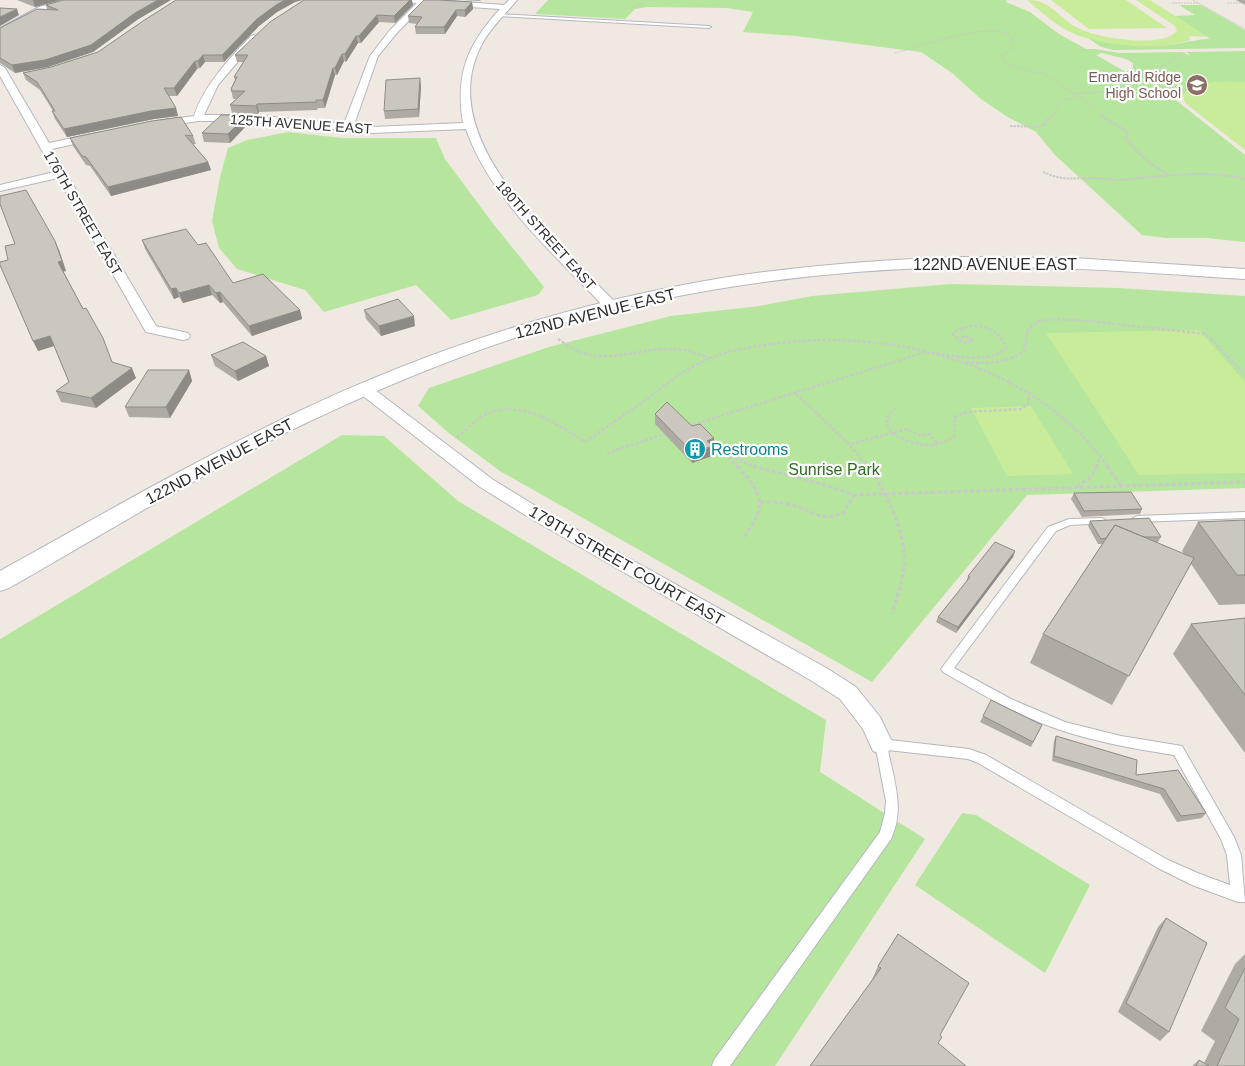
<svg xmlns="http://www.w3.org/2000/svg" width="1245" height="1066" font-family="Arial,sans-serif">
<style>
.green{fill:#b6e59e;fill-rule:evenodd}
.pitch{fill:#c9ec9a}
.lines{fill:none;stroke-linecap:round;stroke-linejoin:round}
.service-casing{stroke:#b4b7c1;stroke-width:2}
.minor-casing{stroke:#b4b7c1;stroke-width:2}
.tertiary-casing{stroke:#b4b7c1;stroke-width:2}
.path-far3{stroke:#c9c9c9;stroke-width:1;stroke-dasharray:2 1;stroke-linecap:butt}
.path-far2{stroke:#c9c9c9;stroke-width:2;stroke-dasharray:2.5 1;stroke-linecap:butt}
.path-far1{stroke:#c9c9c9;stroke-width:2.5;stroke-dasharray:3 2;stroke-linecap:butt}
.path{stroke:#c9c9c9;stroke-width:3;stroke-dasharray:4 2.5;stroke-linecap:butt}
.service{fill:#fff;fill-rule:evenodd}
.minor{fill:#fff;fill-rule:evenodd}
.tertiary{fill:#fff;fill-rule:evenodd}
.wall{fill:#afaba4}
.shaded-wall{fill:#8e8b86}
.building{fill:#cbc7bf;stroke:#8e8b86}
.labels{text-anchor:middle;stroke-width:4.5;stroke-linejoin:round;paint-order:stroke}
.far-education-label{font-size:14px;fill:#785e54;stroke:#fff;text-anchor:end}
.far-street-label{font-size:14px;fill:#2e2e2e;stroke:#fff}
.street-label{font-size:16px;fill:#2e2e2e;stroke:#fff}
.culture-label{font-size:16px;fill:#0d838f;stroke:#fff;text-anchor:start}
.park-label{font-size:16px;fill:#2c6e1b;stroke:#fff}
</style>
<rect width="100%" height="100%" fill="#efe9e1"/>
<path class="green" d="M548 0H1007L1006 2 1030 12 1059 34 1086 49H1095L1119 53 1182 52 1188 55H1190L1186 52 1245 51V82L1215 83 1186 91 1183 97H1172L1245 155V242L1207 238H1166L1142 235 1055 155 1036 132 1006 116 981 99 952 73 921 52 796 36 743 32 753 12 727 8 648 7 635 9 625 19 535 14ZM1102 53 1126 59 1133 63V67L1126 72 1096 55Z
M1179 5H1201L1245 30V48L1113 50 1101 47 1088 38C1115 43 1141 47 1167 45 1182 44 1195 39 1210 39L1175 16 1195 15Z
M288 132 342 138H436L445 159 491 221 544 287 538 295 451 320 416 285 324 312 305 290 237 269 219 248 212 221 220 177 228 148 247 140Z
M951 284 1119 288 1245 296V488L1027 495 872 682 500 471 450 434 418 406 429 388 549 347 671 316 760 306 812 296Z
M342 435 384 436 458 501 826 720 820 772 925 839 775 1066H0V639Z
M962 813 976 815 1090 885 1045 973 915 885Z"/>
<path class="pitch" d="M1027 0C1053 0 1058 19 1080 29 1098 38 1162 49 1177 31L1175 26 1136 0H1150L1208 37 1191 36 1189 38 1190 40C1158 52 1094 46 1064 29 1051 21 1039 10 1027 0Z
M1051 0H1126L1167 28 1089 29Z
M1245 82V150L1185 103 1183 97C1193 78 1227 82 1245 82Z
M1199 330 1245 382V473L1139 475 1046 333Z
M1031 406 1073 474 1007 476 971 408Z"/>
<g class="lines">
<g class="service-casing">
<path id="service" d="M497 14 709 26 711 27 709 28 499 16Z
M1245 512V518L1137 522 1132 519 1137 516Z
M1102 518 1107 521 1105 523 1070 525 1056 531 954 668 1011 699 1065 722 1121 736 1182 746 1234 837 1241 855 1245 902H1238L1192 885 1158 868 978 763 968 759 888 750C894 781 905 809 891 839L730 1066H712L714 1060 880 832 885 813 886 801 875 744 877 740 881 739 969 749 986 755 1168 860 1200 874 1230 885 1227 855 1221 839 1174 755C1129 748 1084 740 1041 723 1007 709 975 691 943 672L941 669 1048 527 1069 519Z"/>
</g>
<g class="minor-casing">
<path id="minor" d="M68 0H81L45 11 0 34V28L39 7Z
M398 0H437L504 5 509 0H517C502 18 485 33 477 55 440 146 560 245 616 303L618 306 616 309H606C556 256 490 199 466 129L372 133 253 121H198L158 127 153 124 158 121 194 116C205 84 228 60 251 36L254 35 258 38 218 85 204 115H253L344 124 370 56 390 30 417 3 402 2ZM425 4 500 9C467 45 455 75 463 123L372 127 354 125 378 56 396 34Z
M0 65 5 68 49 143 97 133 102 136 101 138 52 149 156 326 188 333 190 336 188 339 183 340 146 332 58 178 0 191V185L54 172 0 76Z
M364 384 370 386 492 479 542 510 828 669 856 687 880 717 893 744 889 751 881 754 873 751 863 729 840 699 812 681 530 518 480 487 358 392 356 389 358 386Z"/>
</g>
<g class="tertiary-casing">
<path id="tertiary" d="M956 257 1073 258 1245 269V279C1149 273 1053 265 957 267 822 270 686 288 556 325 471 350 387 385 306 423 204 472 107 532 9 588L0 591V571C96 518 190 463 289 416 426 350 571 303 722 278 800 266 878 260 956 257Z"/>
</g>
<path class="path-far3" d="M1193 0 1245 29
M1172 3H1198
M1227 3H1241
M632 8 648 0H654
M895 53C922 46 976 26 1003 32 1007 33 1010 36 1013 38L1011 49 1002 55 1004 62 1021 69 1045 74 1092 106 1103 117
M1051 117 1055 114 1054 111 1063 100 1074 98V94L1100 92 1130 85 1186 52"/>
<path class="path-far2" d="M1101 116 1128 132 1125 139 1148 162 1170 176
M1010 126 1038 127 1045 124 1046 120 1053 116
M1043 172C1063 181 1071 178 1092 178 1101 178 1110 180 1118 180 1155 177 1210 169 1245 179"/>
<path class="path-far1" d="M558 339C564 343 571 349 578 351 609 364 640 348 671 349 685 349 696 353 709 358
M932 353C955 355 987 365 1006 348 1000 326 970 319 953 334 957 340 962 342 968 343L973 340 965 336 961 338 962 341
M961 362C984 363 1005 365 1024 351L1028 329 1039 321 1052 319 1079 320 1206 334 1245 375
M796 394 847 442 868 467
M896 408C894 410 889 414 888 417 880 436 919 446 932 445 941 444 947 441 954 437L955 417 967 412 1021 409 1028 404 1029 394
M700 422 707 432
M688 426 923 353
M457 437C467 430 474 420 484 415 521 398 555 423 585 442 606 427 627 413 647 399 665 385 683 370 704 361 725 351 750 347 773 344 892 327 1037 365 1108 467
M712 439C725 453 739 461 757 467
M851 444 907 429 919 435 929 434 939 445
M722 451 738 467
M607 453 668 433
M1096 467 1101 456"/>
<path class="path" d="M737 466C764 494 767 507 743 538
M753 466 825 485 854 495 1245 482
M867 466C887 493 907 533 904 567 902 583 897 598 892 613
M1107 466 1121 486
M1077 487 1092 476 1097 466
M760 502C772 502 784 502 795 506 815 512 821 522 843 513L854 495"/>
<use href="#service" class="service"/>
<use href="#minor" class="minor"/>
<use href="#tertiary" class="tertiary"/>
</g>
<path class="wall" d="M17 0H61L35 7Z
M462 0H481L480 1Z
M1236 0H1245V5Z
M295 2 277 12 259 26 224 62H205L200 68 197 69 177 96H169L176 108 178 116 154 119 67 137 55 119 52 111H53L40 90 26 80 23 73 51 67 98 52Z
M472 2 473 9 465 17 457 16 445 34H416L415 27 417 24 409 23 408 16Z
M46 5 137 20 93 52 48 67 15 73 0 63V28L47 9Z
M413 5 395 23 379 22 361 43H358L346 62 344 61 337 75H335L325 108H318L317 110 259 112 258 114 232 113 230 105 237 99H233L231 89 235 80 234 77 243 62H237L235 55Z
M421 86 419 117 385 119 384 111Z
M247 115 249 123 230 143 204 142 202 133Z
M193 136 196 144H193L208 162 211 170 111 196 90 166 86 165 73 146 70 138Z
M142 240 198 245 233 283 300 310 302 319 252 336 223 302 220 303 212 295 183 303 179 297 174 299 145 249Z
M59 250 66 271H63L112 362 136 378 96 408 61 402 56 391 69 382 54 346 38 351Z
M364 310 415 326 381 336 366 319Z
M211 355 266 356 269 366 238 381 215 366Z
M189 370 192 381 170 418 129 417 125 407Z
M655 414 714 448 712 449V456L692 463 655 424Z
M1074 493 1142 509 1140 514 1082 517 1071 499Z
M1245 520V604L1219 605 1191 564 1112 705 1030 663 1043 634 1102 544H1098L1088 526 1090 521 1161 537 1158 542H1156L1184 554 1182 551 1198 522Z
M1015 551 1013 557 956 633 936 622 938 617 966 582 968 576Z
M1245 618V753L1173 654 1191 624Z
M983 716 1042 725 1031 747 980 722Z
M1056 736 1136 775 1178 770 1206 813 1202 818 1177 822 1160 794 1052 761 1054 741Z
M1166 918 1169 1032 1160 1041 1118 1012 1158 927Z
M898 934 940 1035 938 1043 810 1066 871 982 878 966Z
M1245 954V1066H1192L1199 1060 1204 1063 1215 1041 1201 1031 1235 964Z"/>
<path class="shaded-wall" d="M33 0H61L35 7Z
M158 0H171L137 20 93 52 48 67 15 73 12 65 135 13Z
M285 0H303L295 2 277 12 259 26 224 62 222 55 257 19 276 5Z
M410 0H412L413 5 395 23 394 16Z
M472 2 473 9 465 17V10Z
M17 9 19 15 0 26V17Z
M456 10 457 16 445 34 444 27Z
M377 15 379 22 361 43 359 36Z
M356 36 358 43 346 62 345 54Z
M342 54 344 61 337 75 335 68Z
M203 55 205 62 200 68 198 61Z
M195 61 197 69 177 96 174 88Z
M333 68 335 75 325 108 323 100Z
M420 78 421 86 419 117 418 109Z
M257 104 259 112 258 114 256 106Z
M176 108 178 116 154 119 67 137 64 129 151 111Z
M247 115 249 123 230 143 228 134Z
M208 162 211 170 111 196 108 187Z
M55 241 59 250 66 271 62 272 58 262Z
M209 285 212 295 183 303 179 293Z
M176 288 179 297 174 299 171 289Z
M220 292 223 302 220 303 216 293Z
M300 310 302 319 252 336 249 326Z
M414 316 415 326 381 336 379 326Z
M50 336 54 346 38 351 33 341Z
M266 356 269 366 238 381 235 371Z
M132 368 136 378 96 408 91 398Z
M189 370 192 381 170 418 166 407Z
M714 438V448L712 449V456L692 463 693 453 707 441Z
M1015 551 1013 557 956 633 958 627Z"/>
<path class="building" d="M63 0H158L135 13 91 45 45 60 12 65 0 58V28L37 9 58 10 46 5Z
M176 0H285L276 5 257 19 222 55H203L198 61H195L174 88H164L176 108 151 111 64 129 52 111H55L37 82 23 73 51 67 98 52 143 21Z
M304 0H410L394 16 377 15 359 36H356L345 54H342L335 68H333L323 100H316V102L257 104 256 106 230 105 245 91H231L232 89H231L237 77H234L248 55H235L270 22Z
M424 0H438L472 2 465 10H456L444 27H415L422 17 408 16Z
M0 8 17 9 0 17Z
M420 78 418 109 384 111 386 80Z
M221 115H247L228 134 202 133Z
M181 117 193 136 185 135 208 162 108 187 86 157 82 156 70 138 152 121Z
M26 190 55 241 62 261 58 262 83 309 86 308 103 338 112 362 132 368 91 398 56 391 69 382 50 336 33 341 0 265V262L8 260 5 246 15 244 0 204V196Z
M186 229 198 245 206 243 233 283 263 274 300 310 249 326 220 292 216 293 209 285 179 293 176 288 171 289 142 240Z
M398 299 414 316 379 326 364 310Z
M243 342 266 356 235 371 211 355Z
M148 370H189L166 407H125Z
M667 402 692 426 700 424 714 438 707 441 713 446 693 453 655 414Z
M1131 492 1142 509 1084 511 1074 493Z
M1149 518 1161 537H1144L1115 525 1106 538 1101 539 1090 521Z
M1245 520V575H1237L1198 522Z
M1115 525 1194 558 1129 676 1043 634Z
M995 542 1015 551 958 627 938 617 970 577 968 576Z
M1245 618V695L1191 624Z
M991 700 1042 725 1033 742 983 716Z
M1056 736 1137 760 1136 775 1178 770 1206 813 1181 816 1164 789 1054 756Z
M1166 918 1207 943 1169 1032 1126 1003Z
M898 934 969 983 940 1035 942 1037 938 1043 966 1066H810L881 968 878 966Z
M1245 968V1066H1217L1239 1019 1225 1008Z
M1199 1060 1209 1066H1196Z"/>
<defs>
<g id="school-disc" transform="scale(1.125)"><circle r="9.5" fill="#8d6e63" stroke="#fff"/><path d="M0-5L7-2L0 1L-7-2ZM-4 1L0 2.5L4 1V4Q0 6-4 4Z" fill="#fff"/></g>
<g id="building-disc" transform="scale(1.125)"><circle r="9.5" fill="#0f9aa8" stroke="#fff"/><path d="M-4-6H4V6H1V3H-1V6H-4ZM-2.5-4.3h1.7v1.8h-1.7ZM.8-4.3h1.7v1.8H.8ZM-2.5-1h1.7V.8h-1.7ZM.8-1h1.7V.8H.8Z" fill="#fff"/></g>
</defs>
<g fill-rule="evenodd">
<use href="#school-disc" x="1197" y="85"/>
<use href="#building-disc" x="695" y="449"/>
</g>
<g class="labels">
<g class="far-education-label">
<text x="1181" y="82">Emerald Ridge<tspan x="1181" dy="16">High School</tspan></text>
</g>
<g class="far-street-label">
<text transform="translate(301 124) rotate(4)" y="5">125TH AVENUE EAST</text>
<text transform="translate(83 213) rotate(60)" y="5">176TH STREET EAST</text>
<text transform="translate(546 235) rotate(48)" y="5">180TH STREET EAST</text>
</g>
<g class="street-label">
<text x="995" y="270">122ND AVENUE EAST</text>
<text transform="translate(595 313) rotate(-14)" y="6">122ND AVENUE EAST</text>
<text transform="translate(219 461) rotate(-28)" y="6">122ND AVENUE EAST</text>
<text transform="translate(627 565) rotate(30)" y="6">179TH STREET COURT EAST</text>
</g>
<g class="culture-label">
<text x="711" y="455">Restrooms</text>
</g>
<g class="park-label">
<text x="834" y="475">Sunrise Park</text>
</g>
</g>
</svg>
